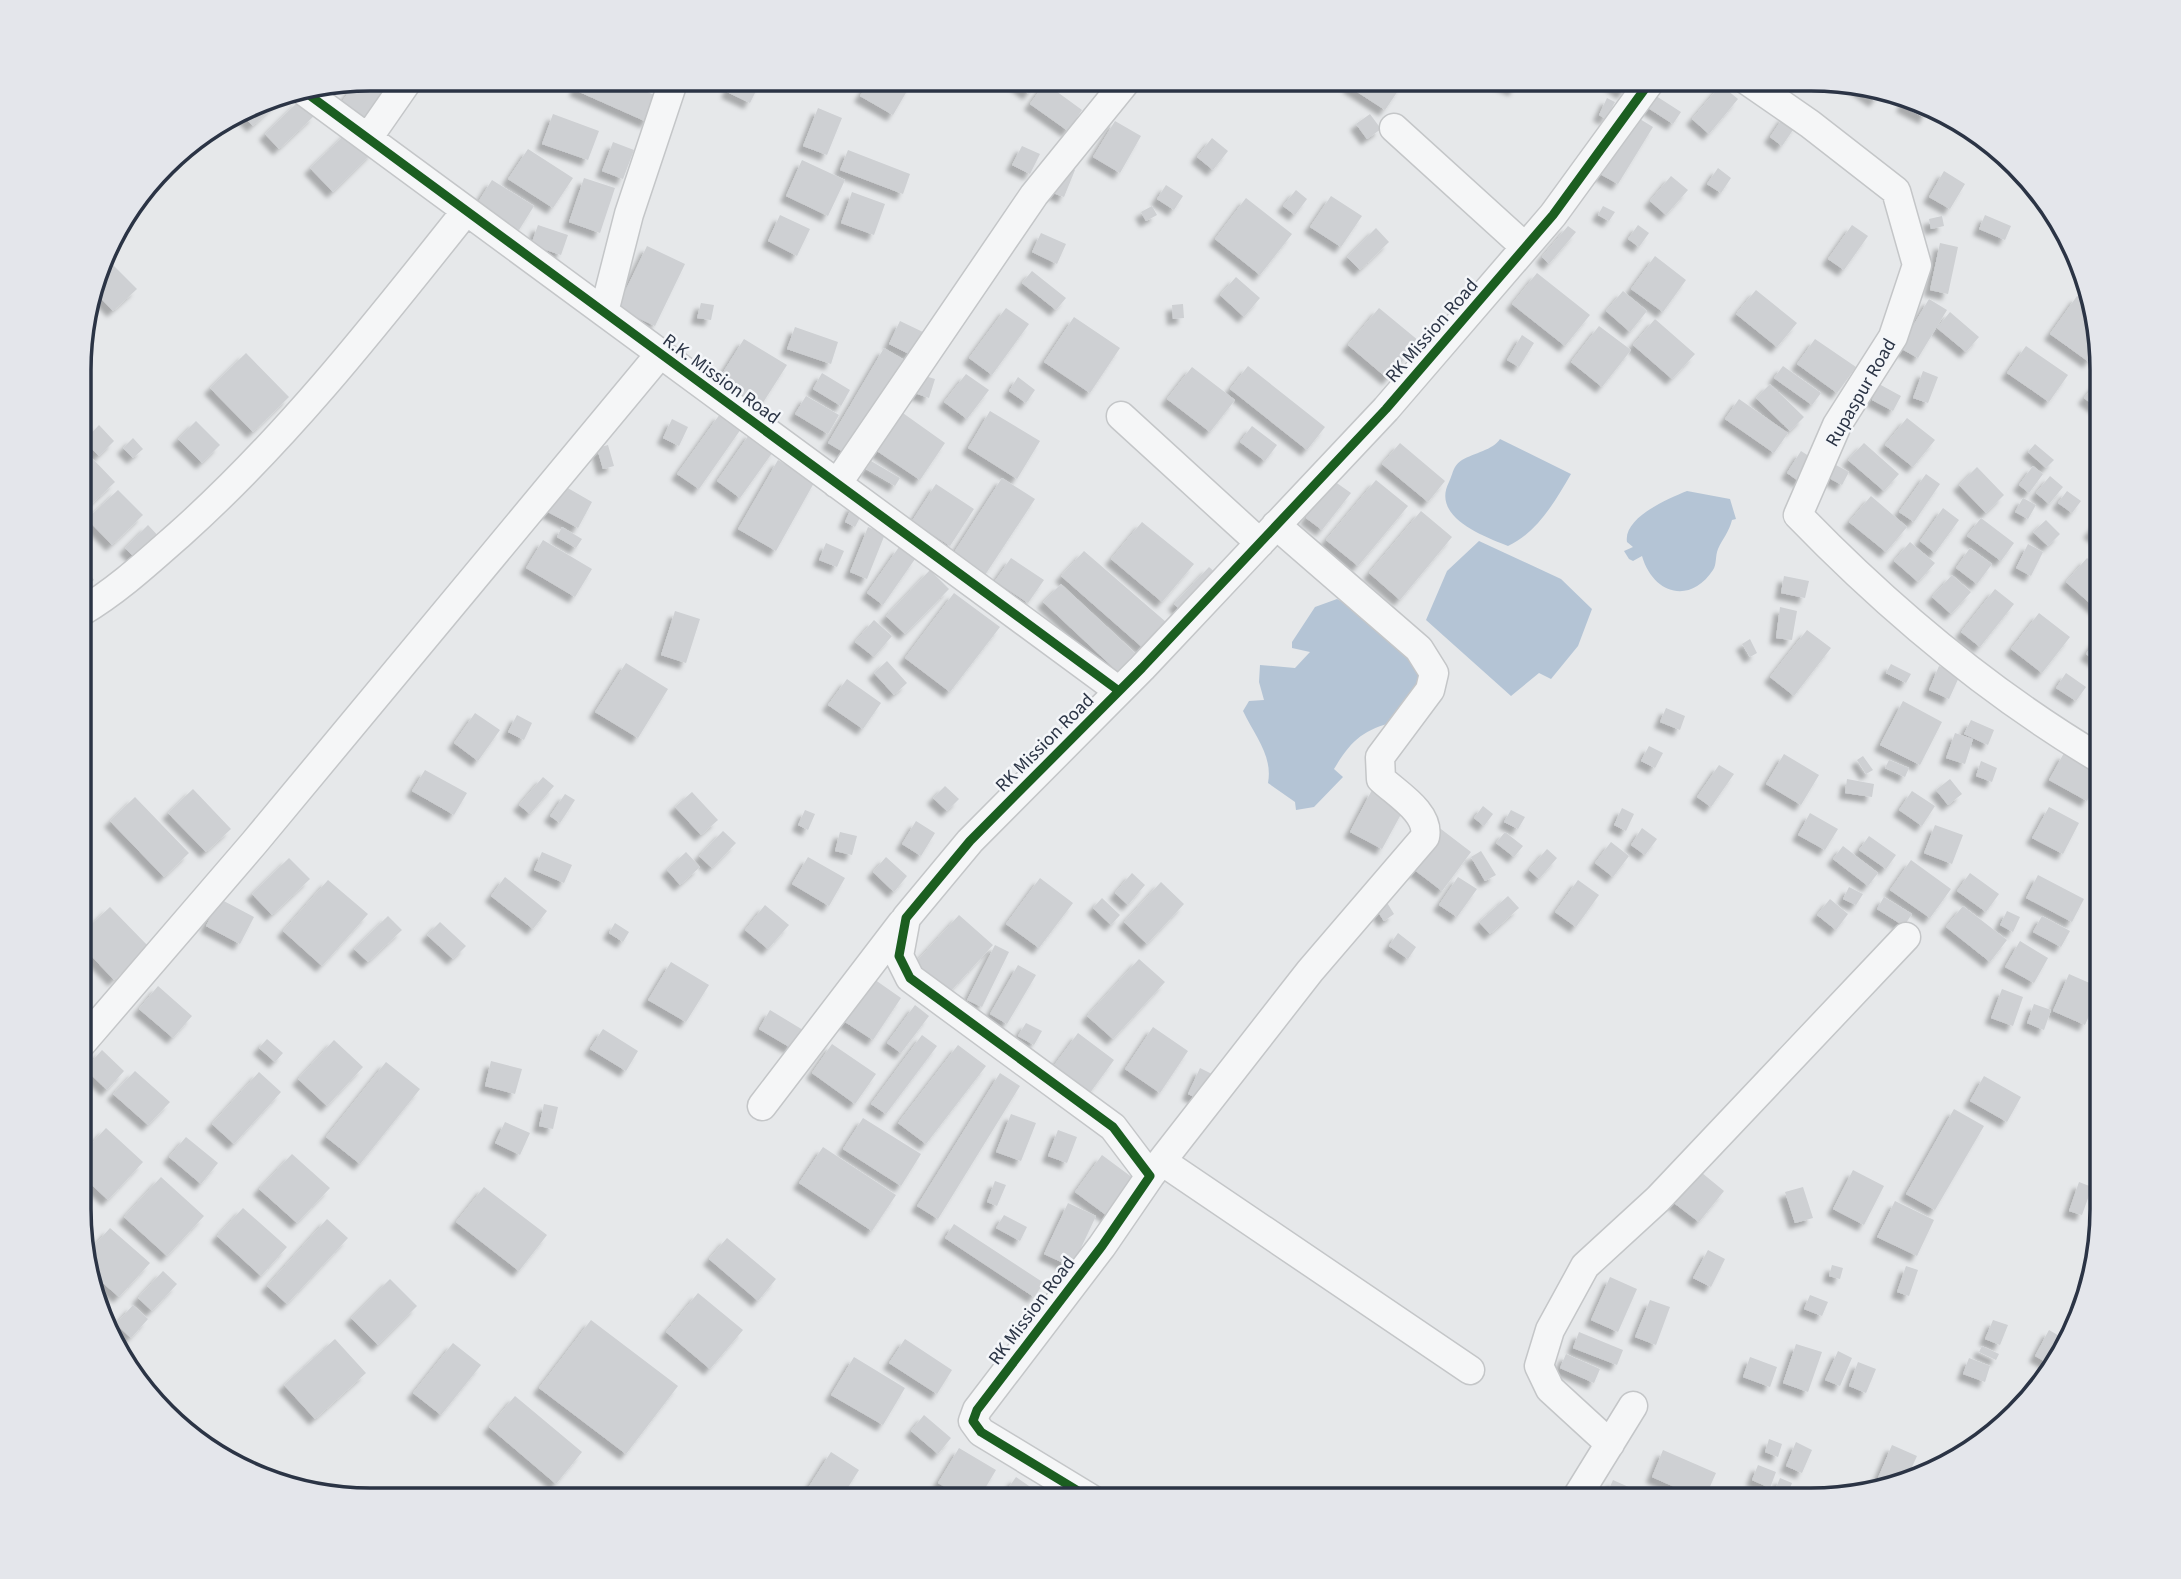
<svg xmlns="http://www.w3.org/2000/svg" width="2181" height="1579" font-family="'Source Sans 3',sans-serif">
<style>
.water{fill:#b4c4d5}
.building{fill:#ced0d3;filter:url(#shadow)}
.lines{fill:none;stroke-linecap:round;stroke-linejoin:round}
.minor-casing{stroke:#c4c6c8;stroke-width:31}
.minor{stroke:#f5f6f7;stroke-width:28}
.cycleway-casing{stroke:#f4f6f9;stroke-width:13}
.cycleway{stroke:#1b5e20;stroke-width:9}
.labels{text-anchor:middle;stroke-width:5;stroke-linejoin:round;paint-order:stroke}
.street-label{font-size:19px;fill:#2b3445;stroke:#f4f6f9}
.rim{fill:none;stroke:#2b3445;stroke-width:3.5}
</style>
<defs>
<filter id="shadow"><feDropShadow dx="-6" dy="6" stdDeviation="2" flood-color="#0004"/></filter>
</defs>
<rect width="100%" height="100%" fill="#e6e8ea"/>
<path class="water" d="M1500 439 1571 474C1556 500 1537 533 1508 546 1483 536 1431 517 1449 482 1454 472 1452 467 1462 460 1474 453 1493 450 1500 439Z
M1687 491 1730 499 1736 519 1732 520C1729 532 1723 538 1718 549 1715 556 1717 564 1713 570 1690 605 1653 594 1642 556L1633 561 1629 559 1624 551 1633 547 1627 542C1623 518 1667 499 1687 491Z
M1479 541 1561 579 1592 609 1578 646 1551 679 1539 673 1511 696 1426 620 1447 571Z
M1337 599C1373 618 1408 642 1425 679L1395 722C1363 729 1350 742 1334 769L1343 777 1314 807 1296 810 1295 802 1268 783C1273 756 1255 736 1243 711L1249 701 1264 700 1259 682 1260 665 1295 668 1310 652 1292 648V642L1315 607Z"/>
<path class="building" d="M370 79H401L371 123 341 103 356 82Z
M580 79H617L659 97 647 122 575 90Z
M733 79H762L750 103 727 92Z
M871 79H914L893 115 860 96Z
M1009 79H1040L1029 94Z
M1353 79H1406L1385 110 1348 86Z
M1497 79H1520L1515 90 1496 82Z
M1612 79H1623L1630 84 1623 93 1609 83Z
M1045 83 1082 110 1068 131 1030 104Z
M1721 85 1738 99 1709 134 1692 119Z
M1852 85 1882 92 1875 101Z
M1653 94 1681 112 1673 124 1645 106Z
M284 96 253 126 240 113 259 101Z
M1906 97 1931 106 1925 118 1902 106Z
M1607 98 1615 102 1606 119 1599 115Z
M300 100 315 115 279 149 265 134Z
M818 108 842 118 827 155 803 146Z
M553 114 599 131 588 160 542 144Z
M1370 114 1381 129 1367 139 1356 124Z
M1785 115 1797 124 1782 146 1770 137Z
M1635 116 1653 127 1618 184 1600 174Z
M1115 121 1141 136 1120 173 1093 157Z
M352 128 374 151 333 192 310 168Z
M1212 138 1228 151 1213 170 1197 157Z
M613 142 634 150 623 179 602 171Z
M1022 146 1040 154 1030 174 1012 165Z
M528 149 573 178 553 208 508 179Z
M848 150 910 174 903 194 840 170Z
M802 160 845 180 828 216 786 196Z
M1064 165 1075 170 1064 197 1053 193Z
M1718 168 1731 178 1721 193 1707 184Z
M1944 171 1965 184 1950 209 1929 197Z
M1671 176 1688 190 1666 215 1650 201Z
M584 178 615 188 600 233 569 222Z
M492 180 534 206 519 230 477 204Z
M1166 185 1183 196 1174 210 1157 199Z
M1296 190 1307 199 1295 215 1283 206Z
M852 192 885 204 874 235 841 223Z
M1331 196 1362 216 1341 247 1310 227Z
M1246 198 1292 234 1260 275 1215 239Z
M1152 206 1157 215 1146 221 1141 212Z
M1603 206 1615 212 1609 221 1598 215Z
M780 215 810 229 797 256 768 241Z
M1985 215 2011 226 2005 240 1979 229Z
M1942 216 1944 226 1931 229 1929 219Z
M538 225 568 235 561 255 531 245Z
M1638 225 1649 233 1639 247 1628 239Z
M1852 225 1868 236 1844 270 1828 259Z
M1568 226 1576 232 1549 264 1542 257Z
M1376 228 1389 242 1360 270 1347 257Z
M1041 233 1066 244 1057 264 1032 252Z
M1940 243 1958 247 1948 294 1930 290Z
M647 246 685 264 655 326 617 308Z
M104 256 137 289 113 311 94 291Z
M1655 256 1686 280 1663 312 1631 289Z
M1032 271 1066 298 1056 310 1022 283Z
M1537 273 1590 315 1565 346 1512 304Z
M1236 277 1260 298 1244 317 1220 295Z
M1756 290 1797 323 1777 347 1736 314Z
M1623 291 1647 311 1630 332 1606 311Z
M2077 296 2089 304 2100 346 2089 362 2050 334Z
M1929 299 1947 310 1918 358 1900 348Z
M701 303 714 305 711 320 697 318Z
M1183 304 1184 318 1173 319 1172 305Z
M1006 308 1029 324 992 375 969 358Z
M1379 308 1419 341 1388 379 1348 345Z
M1950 312 1979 337 1966 352 1937 328Z
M1074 317 1120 348 1090 393 1044 362Z
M1655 319 1695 354 1672 379 1633 345Z
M900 321 923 332 911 355 889 344Z
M1599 326 1631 350 1602 387 1571 362Z
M795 327 838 342 831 364 787 349Z
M1522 335 1534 343 1519 367 1507 360Z
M744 339 787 365 759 409 717 382Z
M1815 339 1856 367 1837 393 1797 364Z
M2026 346 2068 375 2049 402 2007 373Z
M884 348 906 361 850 456 828 443Z
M246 353 289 397 253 432 210 388Z
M1248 366 1325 427 1307 450 1230 389Z
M1783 366 1821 393 1812 405 1774 378Z
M1192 367 1235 400 1210 432 1167 399Z
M1923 371 1938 377 1928 403 1913 398Z
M822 373 850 390 841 406 813 389Z
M915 373 935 379 929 398 909 391Z
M966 374 989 390 967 419 944 402Z
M1018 377 1035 390 1026 403 1009 391Z
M2102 377V412L2084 398Z
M1770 384 1804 417 1790 431 1756 398Z
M1879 384 1901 396 1893 411 1872 400Z
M806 396 839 415 828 434 795 414Z
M1739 399 1788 433 1774 453 1725 419Z
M900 411 945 443 920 480 874 449Z
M990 411 1040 441 1017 479 968 448Z
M720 414 741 429 699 489 677 474Z
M1907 418 1935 440 1913 467 1885 445Z
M672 419 688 427 679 446 663 438Z
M196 421 220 445 202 463 178 439Z
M99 425 114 441 99 456 84 441Z
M1252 426 1277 445 1265 461 1240 442Z
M751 432 775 449 740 498 717 481Z
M133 438 143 449 133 458 123 448Z
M1400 443 1445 481 1428 502 1382 464Z
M1864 443 1899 474 1884 491 1848 460Z
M2035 444 2054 460 2046 468 2028 452Z
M608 445 614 466 603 469 597 448Z
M1801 451 1815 460 1800 482 1787 473Z
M92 458 115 482 81 514V469Z
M778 460 815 481 776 551 738 529Z
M871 461 900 478 895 486 866 469Z
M1834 464 1849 472 1842 485 1827 477Z
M2033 466 2043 474 2029 493 2019 485Z
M1977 467 2004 495 1986 513 1959 485Z
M1926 474 1940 484 1914 522 1899 512Z
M2050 476 2063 487 2049 504 2036 493Z
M1002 478 1035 499 985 575 953 554Z
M1376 480 1408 506 1358 566 1326 540Z
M1334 481 1351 493 1322 530 1306 518Z
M559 483 592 502 578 528 544 510Z
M936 484 974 509 950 546 912 521Z
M118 490 143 515 112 545 87 519Z
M2067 491 2081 501 2072 513 2058 503Z
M1871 496 1907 527 1886 552 1849 522Z
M2023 498 2036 505 2028 519 2015 512Z
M853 504 864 510 855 527 845 522Z
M1943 508 1959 520 1935 553 1920 541Z
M1421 511 1452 537 1400 600 1369 573Z
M2102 517V535L2098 539 2089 532Z
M1981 518 2014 543 2001 561 1967 536Z
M2046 520 2060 534 2048 546 2033 532Z
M1142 522 1194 564 1162 602 1111 559Z
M148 525 162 540 139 562 125 548Z
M562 527 582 539 576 548 557 537Z
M868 527 885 534 867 579 850 572Z
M543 540 592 569 575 597 526 568Z
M1910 542 1935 563 1918 582 1894 561Z
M826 543 844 551 837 567 819 560Z
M2028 544 2043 552 2031 576 2016 568Z
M899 547 915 559 883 605 867 593Z
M1970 548 1992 564 1977 584 1956 568Z
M1084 551 1166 622 1143 648 1061 576Z
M1011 558 1044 580 1028 603 995 581Z
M2087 558 2102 571V614L2066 582Z
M81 561 94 580 81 589Z
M1209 567 1219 576 1183 613 1174 604Z
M930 570 949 589 905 634 886 616Z
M1952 575 1971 592 1951 614 1932 597Z
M1784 576 1809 581 1805 598 1781 593Z
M1061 584 1135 653 1117 671 1043 602Z
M1995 589 2014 604 1980 647 1961 632Z
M954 593 1000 627 950 692 905 658Z
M1780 607 1797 611 1792 640 1776 638Z
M675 611 700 619 686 663 661 655Z
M2039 613 2070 637 2042 673 2011 649Z
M874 620 892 636 874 657 855 642Z
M1807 630 1831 648 1794 696 1770 677Z
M2099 636 2102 638 2100 664 2086 654Z
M1750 639 1757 653 1750 657 1742 644Z
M887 661 907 683 894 695 874 673Z
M626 663 668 689 638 738 595 712Z
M1891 664 1911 674 1906 683 1886 673Z
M1939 666 1960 675 1949 699 1929 690Z
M2066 673 2086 687 2076 701 2056 688Z
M847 679 881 703 863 729 828 705Z
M1903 701 1942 722 1920 765 1880 745Z
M1666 708 1685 716 1680 730 1660 722Z
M475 713 500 730 478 761 454 743Z
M517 715 532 723 524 740 508 732Z
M1971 720 1994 730 1988 745 1964 734Z
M1955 733 1973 739 1965 764 1946 758Z
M1649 746 1663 753 1655 768 1641 761Z
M2064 753 2102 774 2087 801 2049 780Z
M1784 754 1819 775 1801 805 1766 784Z
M1863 756 1873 770 1866 774 1857 760Z
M1889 760 1909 768 1905 777 1885 768Z
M1981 761 1997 768 1992 782 1976 776Z
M1719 765 1734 774 1711 807 1697 797Z
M425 770 467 793 454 815 412 791Z
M543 777 554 786 530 814 519 805Z
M1847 779 1874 784 1872 797 1845 793Z
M1950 779 1962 794 1948 805 1936 790Z
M945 786 959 799 947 811 933 798Z
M193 789 231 829 206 852 168 813Z
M1372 790 1405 807 1382 849 1350 832Z
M1912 791 1935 806 1922 826 1899 810Z
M692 792 718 820 701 835 675 807Z
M565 794 575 800 560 823 550 816Z
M135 797 189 853 164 877 110 821Z
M1483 806 1493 814 1484 826 1474 818Z
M2049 807 2079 823 2063 854 2032 838Z
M1622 808 1634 814 1626 831 1614 825Z
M805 810 815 814 808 830 798 825Z
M1511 810 1525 817 1518 829 1504 822Z
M1810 813 1838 829 1825 850 1798 835Z
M916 821 935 833 921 856 902 844Z
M1935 825 1963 835 1952 864 1924 853Z
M1437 826 1471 852 1442 891 1408 865Z
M1642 828 1657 839 1645 855 1631 845Z
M723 831 736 843 712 868 699 856Z
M840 832 857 836 852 855 835 851Z
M1505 832 1523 846 1514 857 1496 843Z
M1869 836 1896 855 1886 869 1859 850Z
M1611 842 1629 856 1613 877 1595 863Z
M1843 846 1878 873 1868 886 1833 859Z
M1547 849 1557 858 1539 879 1529 870Z
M1481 851 1496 875 1485 881 1471 857Z
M542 852 572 865 564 883 534 870Z
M686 852 700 867 680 885 667 870Z
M808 857 845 878 829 906 792 884Z
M886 857 907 876 894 892 873 872Z
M289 858 310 879 272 915 252 894Z
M1911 860 1951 889 1930 918 1890 890Z
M1132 873 1145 885 1128 905 1115 893Z
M1970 873 1999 894 1986 912 1957 891Z
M2038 875 2084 899 2072 922 2026 898Z
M505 877 547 911 533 929 491 896Z
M1458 877 1477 889 1457 917 1439 905Z
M1040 878 1073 903 1039 948 1006 924Z
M328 880 368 914 322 966 283 931Z
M1578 880 1599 895 1576 927 1555 912Z
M1161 882 1184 904 1147 944 1124 922Z
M1849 887 1863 894 1856 905 1843 899Z
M1383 896 1394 914 1384 921 1372 903Z
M1508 896 1519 908 1490 934 1479 922Z
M1884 897 1912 914 1904 926 1877 909Z
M1102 898 1120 915 1111 925 1093 908Z
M220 899 254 917 240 944 206 926Z
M1830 899 1848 914 1836 930 1817 915Z
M765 905 789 925 768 949 745 930Z
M1963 906 2007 940 1990 962 1946 927Z
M110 907 149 947 114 980 81 945V934Z
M2007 911 2020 917 2013 932 2000 925Z
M959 915 993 945 948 994 915 963Z
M388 916 402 930 368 962 354 949Z
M2042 916 2070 931 2061 947 2033 932Z
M440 922 466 946 453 959 427 935Z
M615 923 629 932 623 942 609 933Z
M1398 933 1416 947 1408 959 1389 946Z
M2020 941 2048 958 2034 983 2005 967Z
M995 945 1009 952 982 1007 967 1000Z
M1139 959 1165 982 1113 1039 1087 1016Z
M671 962 709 985 686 1022 648 1000Z
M1018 965 1036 975 1007 1024 990 1014Z
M2069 974 2101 988 2085 1025 2053 1011Z
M871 977 901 998 873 1040 842 1020Z
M158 986 192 1016 173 1038 139 1009Z
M2002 989 2023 997 2013 1026 1991 1018Z
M2034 1004 2051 1010 2044 1030 2027 1023Z
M915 1005 929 1016 901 1053 887 1043Z
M770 1010 803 1030 791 1048 759 1029Z
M1026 1023 1042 1031 1034 1045 1018 1036Z
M1153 1027 1188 1051 1160 1093 1125 1069Z
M603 1029 638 1051 626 1071 590 1049Z
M1078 1033 1114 1060 1087 1097 1050 1071Z
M922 1035 937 1046 886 1114 871 1104Z
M267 1039 283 1053 275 1062 259 1048Z
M334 1040 363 1067 327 1106 298 1079Z
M832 1044 876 1074 855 1104 812 1073Z
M958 1045 986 1066 926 1144 898 1123Z
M102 1050 124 1071 107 1090 85 1069Z
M491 1061 522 1069 515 1094 485 1086Z
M386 1062 420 1089 360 1164 326 1137Z
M1200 1068 1218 1077 1206 1103 1188 1094Z
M135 1071 170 1102 148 1125 113 1094Z
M259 1072 281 1092 234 1144 212 1124Z
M1000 1073 1020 1086 938 1219 917 1206Z
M1984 1076 2021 1097 2007 1122 1970 1101Z
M544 1104 558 1107 553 1129 539 1126Z
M1954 1109 1984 1126 1935 1210 1906 1194Z
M1011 1114 1036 1123 1021 1161 996 1152Z
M863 1118 921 1154 901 1186 843 1149Z
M505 1122 530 1133 520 1155 495 1143Z
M106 1128 143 1162 108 1200 81 1175V1155Z
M1058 1130 1077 1137 1067 1163 1048 1156Z
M186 1137 218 1163 201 1184 169 1157Z
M823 1147 896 1195 872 1231 799 1183Z
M292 1154 330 1188 297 1223 259 1189Z
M1102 1155 1137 1181 1110 1218 1075 1192Z
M1696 1168 1724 1191 1699 1222 1670 1200Z
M1853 1170 1884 1186 1864 1225 1833 1209Z
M161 1177 204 1216 167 1256 124 1217Z
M995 1181 1006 1185 997 1206 987 1202Z
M2079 1182 2092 1187 2082 1215 2069 1211Z
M484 1187 547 1235 519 1271 456 1222Z
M1803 1187 1813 1218 1795 1223 1785 1192Z
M1895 1201 1934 1220 1917 1256 1877 1237Z
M1068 1203 1096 1216 1072 1267 1044 1254Z
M243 1208 287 1247 261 1276 217 1236Z
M1004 1215 1027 1227 1020 1241 996 1228Z
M327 1219 348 1238 287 1304 267 1286Z
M954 1224 1044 1283 1034 1297 945 1238Z
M110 1228 150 1263 119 1297 89 1271 85 1256Z
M727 1238 776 1279 758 1301 709 1259Z
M1708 1250 1725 1259 1711 1287 1693 1278Z
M1832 1265 1843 1268 1840 1279 1829 1276Z
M1906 1266 1918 1270 1909 1296 1897 1292Z
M163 1271 177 1284 152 1311 138 1298Z
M1610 1277 1637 1289 1618 1332 1591 1320Z
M390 1279 417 1306 378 1345 351 1318Z
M698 1293 743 1330 710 1369 666 1332Z
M1810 1295 1828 1302 1822 1316 1804 1309Z
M1650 1300 1670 1307 1656 1345 1635 1337Z
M133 1305 148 1319 131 1338 116 1324Z
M591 1320 678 1386 626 1454 539 1388Z
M1993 1320 2008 1325 2000 1345 1985 1339Z
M2049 1330 2068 1341 2053 1366 2035 1356Z
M1579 1332 1623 1350 1617 1365 1573 1348Z
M335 1339 366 1373 315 1419 284 1385Z
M905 1339 952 1370 937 1394 889 1363Z
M453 1343 481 1365 441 1415 413 1393Z
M1796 1344 1822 1352 1808 1392 1783 1383Z
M1982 1346 1999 1354 1996 1360 1979 1352Z
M1838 1351 1852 1358 1840 1386 1825 1380Z
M1566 1354 1600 1369 1594 1383 1560 1368Z
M854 1357 905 1388 883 1425 831 1395Z
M1750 1357 1777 1367 1770 1387 1743 1377Z
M1969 1358 1990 1366 1985 1382 1963 1374Z
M1858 1362 1876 1369 1866 1393 1849 1386Z
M515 1396 582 1452 556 1484 489 1427Z
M924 1415 951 1438 938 1454 911 1431Z
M1769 1439 1782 1444 1778 1457 1765 1452Z
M1796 1442 1812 1450 1802 1473 1786 1466Z
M1892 1445 1917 1456 1907 1478 1888 1482 1878 1478Z
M959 1448 996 1470 978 1500H968L938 1483Z
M1663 1450 1716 1473 1704 1500 1652 1477Z
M831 1452 859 1470 840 1500H808L803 1496Z
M1758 1465 1776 1472 1770 1488 1752 1480Z
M1016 1477 1042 1495 1039 1500H1000Z
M1780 1478 1792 1483 1786 1498 1774 1493Z
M1613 1480 1642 1493 1638 1500H1604Z"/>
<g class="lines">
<g class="minor-casing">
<path id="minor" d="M1745 79 1810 124 1896 191 1917 265 1893 337 1837 425 1798 515C1889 609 1989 693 2102 760
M305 92 1119 691
M1394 128 1525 247
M368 138 409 79
M604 312 629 214 674 79
M1121 416 1260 543
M837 484 1034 195 1128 79
M81 612C118 590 148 562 181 533 288 437 377 323 466 211
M81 1044 254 843 660 354
M762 1106 902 923
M1163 1162 1470 1370
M1150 1176 1310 971 1425 837C1430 813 1397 794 1381 779L1380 757 1430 690 1434 673 1419 649 1276 525
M1610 1444 1550 1389 1539 1366 1550 1330 1585 1266 1658 1199 1906 937
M1093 1500 981 1432 973 1421 977 1410 1102 1246 1150 1176 1113 1127 910 978 899 956 906 918 970 841 1142 668 1386 409 1553 215 1652 79
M1575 1500 1633 1406"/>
</g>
<use href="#minor" class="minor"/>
<g class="cycleway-casing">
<path id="cycleway" d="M305 92 1119 691
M1093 1500 981 1432 973 1421 977 1410 1102 1246 1150 1176 1113 1127 910 978 899 956 906 918 970 841 1142 668 1386 409 1553 215 1652 79"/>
</g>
<use href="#cycleway" class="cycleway"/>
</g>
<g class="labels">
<g class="street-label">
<text transform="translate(1431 330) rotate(-49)" y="7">RK Mission Road</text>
<text transform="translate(722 378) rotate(36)" y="7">R.K. Mission Road</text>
<text transform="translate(1860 392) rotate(-60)" y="7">Rupaspur Road</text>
<text transform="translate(1044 742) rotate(-45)" y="7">RK Mission Road</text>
<text transform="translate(1031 1310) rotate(-53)" y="7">RK Mission Road</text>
</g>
</g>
<path d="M0 0H2181V1579H0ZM370 91H1811A279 279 0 0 1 2090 370V1209A279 279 0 0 1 1811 1488H370A279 279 0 0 1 91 1209V370A279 279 0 0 1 370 91Z" fill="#e4e6eb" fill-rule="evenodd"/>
<path class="rim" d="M370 91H1811A279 279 0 0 1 2090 370V1209A279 279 0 0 1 1811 1488H370A279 279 0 0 1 91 1209V370A279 279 0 0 1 370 91Z"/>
</svg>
